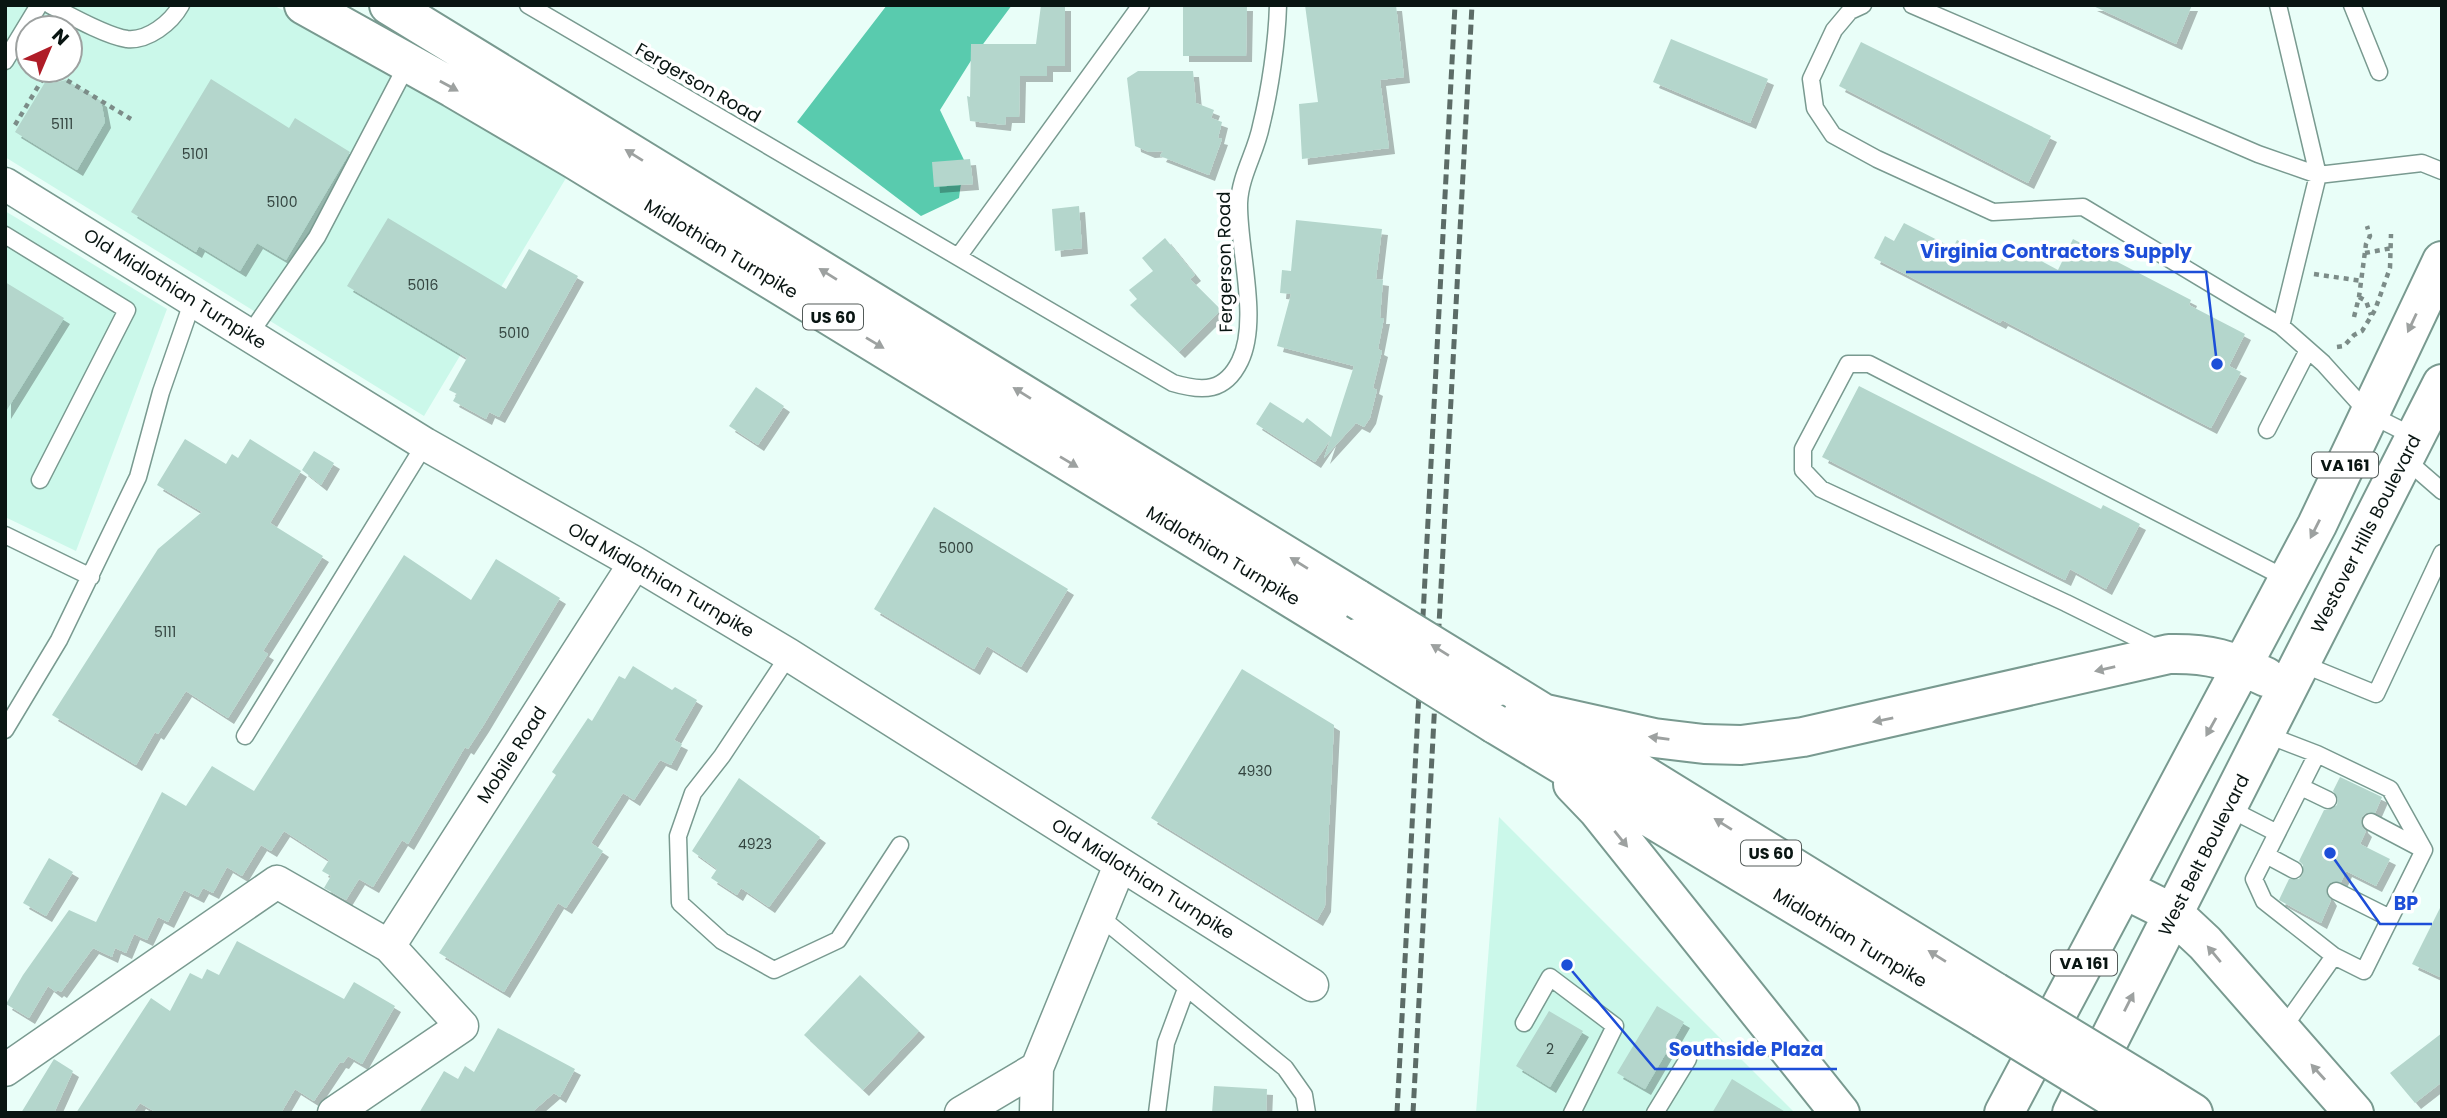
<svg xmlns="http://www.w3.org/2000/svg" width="2447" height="1118" font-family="Poppins,sans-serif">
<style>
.built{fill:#cbf8ea;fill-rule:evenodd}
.forest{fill:#59cbae}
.building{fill:#b4d6cc;filter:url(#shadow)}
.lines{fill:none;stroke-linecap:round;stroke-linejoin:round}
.lane-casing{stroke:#799a90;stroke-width:19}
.street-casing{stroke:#799a90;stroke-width:35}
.primary-casing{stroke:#799a90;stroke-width:42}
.path{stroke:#7c8c88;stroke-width:4.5;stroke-dasharray:5 5;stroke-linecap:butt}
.lane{stroke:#fff;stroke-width:16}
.street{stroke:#fff;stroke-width:32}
.primary{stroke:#fff;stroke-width:38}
.rail{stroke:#5c6c67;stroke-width:5;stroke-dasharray:10 5;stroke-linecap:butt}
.primary-bridge-casing{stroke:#799a90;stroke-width:42;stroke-linecap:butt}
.primary-bridge{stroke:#fff;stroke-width:38}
.oneway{fill:#9da1a0}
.labels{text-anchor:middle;stroke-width:7;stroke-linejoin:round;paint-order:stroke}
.number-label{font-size:14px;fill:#344540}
.shield{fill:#fff;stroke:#535b59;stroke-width:2}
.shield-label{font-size:16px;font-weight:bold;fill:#091512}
.street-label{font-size:18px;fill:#091512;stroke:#fff}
.leader{fill:none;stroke:#1d4ed8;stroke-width:2.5}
.callout-dot{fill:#1d4ed8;stroke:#fff;stroke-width:2.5}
.callout-label{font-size:19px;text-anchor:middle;font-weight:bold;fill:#1d4ed8;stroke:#fff;stroke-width:7;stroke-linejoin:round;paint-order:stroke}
</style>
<defs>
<filter id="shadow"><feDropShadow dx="6" dy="6" stdDeviation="0" flood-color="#0004"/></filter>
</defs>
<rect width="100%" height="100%" fill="#e9fef8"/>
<path class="built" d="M5 5H273L413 79 569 173 424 416 5 157ZM28 28H70V70H28Z
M5 211 167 309 76 551 5 517Z
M1499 817 1795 1113H1476Z"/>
<path class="forest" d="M887 5H1012L972 59 940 110 964 160 959 198 921 216 797 122Z"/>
<path class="building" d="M1041 5H1065V66H1047V76H1020L1019 117H1006L1005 125 970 121 967 96 970 97 971 44H1036Z
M1183 5H1247L1246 56H1183Z
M1305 5H1396L1404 77 1380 80 1389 148 1302 159 1299 104 1318 102Z
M2091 5H2192L2176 44Z
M1671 39 1768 79 1750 123 1653 82Z
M1861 42 2051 136 2028 183 1839 86Z
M1138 71H1193L1196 103 1214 110 1211 118 1222 122 1218 138 1222 139 1209 175 1160 156 1163 151 1149 152 1135 146 1127 78Z
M47 79 53 83 66 80 101 101 105 122 77 170 15 132Z
M211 79 289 128 295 118 350 152 286 260 257 243 240 271 199 246 196 252 131 212Z
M970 159 973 184 934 187 932 162Z
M1079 206 1082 248 1055 251 1052 209Z
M388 218 506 289 529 249 578 276 499 417 489 412 486 419 453 401 457 394 449 390 467 358 347 286Z
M1296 220 1382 229 1376 279 1383 280 1380 318H1384L1378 349 1382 351 1373 388 1377 390 1370 418 1364 427 1356 423 1324 458 1330 440 1315 462 1256 424 1270 402 1303 423 1307 418 1331 437 1354 366 1277 346 1291 294 1280 293 1282 270 1291 271Z
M1904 223 1953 248 1957 240 2000 262 2010 244 2058 270 2073 239 2191 300 2189 305 2245 334 2229 366 2241 372 2211 428 2002 320 2000 323 1874 258 1885 236 1894 241Z
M1165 238 1195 275 1190 279 1221 310 1179 352 1130 305 1137 299 1129 290 1153 271 1142 258Z
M5 282 64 318 5 413Z
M1859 386 2101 509 2103 505 2140 524 2106 589 2070 569 2065 580 1822 457Z
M756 387 784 406 758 445 729 426Z
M185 439 226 464 232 454 238 458 250 439 301 471 270 523 323 556 263 651 268 654 228 718 186 691 158 734 155 732 136 765 52 715 158 549 202 512 157 485Z
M314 451 334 463 321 485 302 470Z
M934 507 1068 589 1021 667 987 646 974 669 874 609Z
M404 555 471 600 496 559 560 598 483 726 468 749 465 747 408 844 402 840 373 887 359 879 346 900 324 888 331 876 322 871 329 860 284 831 271 851 261 845 242 876 227 867 213 893 203 888 198 897 184 890 168 922 158 917 147 940 134 934 126 953 115 948 112 957 93 948 61 992 58 990 56 992 48 986 29 1018 6 1004 23 975 69 910 96 922 162 792 186 806 212 766 254 791Z
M633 666 672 690 675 687 697 700 674 740 682 744 671 765 660 760 634 800 623 793 591 843 603 851 566 908 558 903 504 992 439 953 556 775 552 772 588 718 592 721 619 676 625 679Z
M1242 669 1334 725 1325 906 1317 920 1151 818Z
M2340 777 2382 797 2375 813H2366L2361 818 2362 827 2366 831 2360 844 2390 859 2376 886 2346 871 2341 882 2330 883 2326 892 2331 900 2321 923 2279 900 2289 879H2299L2303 874V865L2299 861 2324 810H2329L2337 805 2338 799 2333 791Z
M739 778 820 837 769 907 741 888 737 895 711 878 717 869 692 851Z
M49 858 73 872 46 916 23 903Z
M2442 904V978L2412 964Z
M237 941 344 999 354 982 395 1006 362 1064 348 1056 343 1063 340 1062 314 1101 295 1089 281 1113H157L140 1103 133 1113H76L151 998 170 1011 190 973 202 979 207 969 219 975Z
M860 975 919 1031 863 1090 804 1035Z
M1657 1006 1684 1022 1645 1089 1617 1073Z
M1549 1011 1583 1031 1550 1087 1516 1066Z
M498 1028 575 1069 560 1097 554 1093 531 1113H419L444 1071 458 1079 465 1066 474 1072Z
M2442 1033V1082L2415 1103 2390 1073Z
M54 1059 73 1071 54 1113H21Z
M1732 1079 1787 1113H1712Z
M1214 1086 1267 1089 1266 1113H1212Z"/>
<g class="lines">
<g class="lane-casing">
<path id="lane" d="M50 5C69 15 106 36 127 39 148 41 171 23 181 5
M528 5 1173 383C1203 392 1225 392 1240 361 1260 320 1238 248 1239 203 1240 176 1256 152 1261 126 1270 90 1277 42 1278 5
M1863 5 1850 11 1834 30 1811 79 1815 108 1833 135 1877 159 1993 212 2083 207 2281 326
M1912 5 2258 154 2318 175
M2278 5 2318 175
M2352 5 2379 72
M5 61 39 5
M5 235 127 310 40 480
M958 257 1141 5
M249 335 317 237 408 63
M2267 430 2308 350
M2415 437 2369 414 2323 363 2281 326 2318 175 2422 163 2442 171
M2404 458 2442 491
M5 535 91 577
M2161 650 2066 603 1821 489 1803 470V449L1848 364H1869L2289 580
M789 655 722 756 693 793 678 836 680 903 722 941 774 970 838 940 900 845
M2300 663 2376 694 2442 553
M5 730 59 640 138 477 161 392 193 300
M2265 734 2317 754 2254 879 2264 901 2334 956 2364 971 2424 850 2390 789 2317 754
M245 736 425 444
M2301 787 2328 800
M2228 808 2277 833
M2371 822 2424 850
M2266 855 2294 870
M2336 891 2390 918
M1099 916 1285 1068 1304 1095 1307 1113
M1524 1023 1550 977 1615 1026 1572 1113
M2281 1031 2334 956
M1157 1113 1166 1043 1186 989
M1655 1113 1688 1059"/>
</g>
<g class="street-casing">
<path id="street" d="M5 184 425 444 635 563 789 655 1312 985
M389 946 635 563
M5 1070 277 882 389 946 462 1026 334 1113
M961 1113 1037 1068 1120 865
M1036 1113 1037 1068"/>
</g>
<g class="primary-casing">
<path id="primary" d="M304 5 453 88 574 159 1357 638
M389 5 1357 599
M1499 686 1995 992
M1546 714 1654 738 1704 744 1741 745 1803 737 2169 654C2210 653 2230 660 2266 677
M1495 724 1983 1018
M1573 784 1597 809 1840 1113
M2124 889 2174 914 2205 943 2354 1113
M2153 1088 2193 1113
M2004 1113 2317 525 2442 261
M2072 1113 2442 384"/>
</g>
<path class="path" d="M50 70 131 119
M15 125 48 70
M2365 253 2392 248
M2314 274 2362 281
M2359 297 2366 301 2371 315
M2354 317 2359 297 2366 244 2370 236 2367 226
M2337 347 2344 346 2354 335 2362 331 2375 310 2390 268 2391 234"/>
<use href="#lane" class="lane"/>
<use href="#street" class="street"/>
<use href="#primary" class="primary"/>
<path class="rail" d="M1397 1113 1455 5
M1413 1113 1472 5"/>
<g class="primary-bridge-casing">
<path id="primary-bridge" d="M1357 599 1499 686
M1357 638 1495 724
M1995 992 2153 1088
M1983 1018 2138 1113"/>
</g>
<use href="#primary-bridge" class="primary-bridge"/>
</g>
<defs><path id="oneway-solid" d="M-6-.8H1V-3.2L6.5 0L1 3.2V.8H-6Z" transform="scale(1.75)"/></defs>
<g class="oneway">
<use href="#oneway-solid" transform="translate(449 86) rotate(29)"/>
<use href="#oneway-solid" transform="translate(634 155) rotate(-148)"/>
<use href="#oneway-solid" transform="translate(828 274) rotate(-148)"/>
<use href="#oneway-solid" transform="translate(2412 323) rotate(115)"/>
<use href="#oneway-solid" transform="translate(875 343) rotate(31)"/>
<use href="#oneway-solid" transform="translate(1022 393) rotate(-148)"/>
<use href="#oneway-solid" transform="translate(1069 462) rotate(31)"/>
<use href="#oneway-solid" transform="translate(2315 529) rotate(117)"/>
<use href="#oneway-solid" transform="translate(1299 563) rotate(-148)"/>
<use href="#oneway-solid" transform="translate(1440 650) rotate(-148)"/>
<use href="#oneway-solid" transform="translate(2105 669) rotate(167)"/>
<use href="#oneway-solid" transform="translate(1883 720) rotate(168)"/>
<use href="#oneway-solid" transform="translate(2211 727) rotate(119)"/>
<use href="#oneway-solid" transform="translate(1659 738) rotate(-172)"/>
<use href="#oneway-solid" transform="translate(1723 824) rotate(-148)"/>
<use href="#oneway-solid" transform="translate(1621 839) rotate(51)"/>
<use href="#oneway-solid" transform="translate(2214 954) rotate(-130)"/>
<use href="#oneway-solid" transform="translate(1937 956) rotate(-148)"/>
<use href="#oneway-solid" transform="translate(2129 1002) rotate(-63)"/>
<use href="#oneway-solid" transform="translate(2318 1072) rotate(-132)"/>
</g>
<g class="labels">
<g class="number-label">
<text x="62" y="129">5111</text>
<text x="195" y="159">5101</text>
<text x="282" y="207">5100</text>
<text x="423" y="290">5016</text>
<text x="514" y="338">5010</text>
<text x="956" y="553">5000</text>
<text x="165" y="637">5111</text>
<text x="1255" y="776">4930</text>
<text x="755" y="849">4923</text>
<text x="1550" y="1054">2</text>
</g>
<g class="shield">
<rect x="803" y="304.5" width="60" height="25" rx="5"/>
<rect x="2312" y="452.5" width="66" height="25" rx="5"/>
<rect x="1741" y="840.5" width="60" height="25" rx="5"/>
<rect x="2051" y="950.5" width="66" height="25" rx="5"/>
</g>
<g class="shield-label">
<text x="833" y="323">US 60</text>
<text x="2345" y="471">VA 161</text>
<text x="1771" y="859">US 60</text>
<text x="2084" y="969">VA 161</text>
</g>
<g class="street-label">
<text transform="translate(698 83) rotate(30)" y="6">Fergerson Road</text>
<text transform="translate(721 249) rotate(31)" y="6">Midlothian Turnpike</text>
<text transform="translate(1225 262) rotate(-91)" y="6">Fergerson Road</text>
<text transform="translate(175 289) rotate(32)" y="6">Old Midlothian Turnpike</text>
<text transform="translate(2366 534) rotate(-63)" y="6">Westover Hills Boulevard</text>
<text transform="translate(1223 556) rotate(31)" y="6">Midlothian Turnpike</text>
<text transform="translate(661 580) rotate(30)" y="6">Old Midlothian Turnpike</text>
<text transform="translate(512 755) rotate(-57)" y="6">Mobile Road</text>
<text transform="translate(2204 855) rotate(-63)" y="6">West Belt Boulevard</text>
<text transform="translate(1143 879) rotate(32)" y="6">Old Midlothian Turnpike</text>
<text transform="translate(1850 938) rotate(31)" y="6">Midlothian Turnpike</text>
</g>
</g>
<path class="leader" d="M2217 364L2206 272H1906M2330 853L2380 924H2432M1567 965L1655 1069H1837"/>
<g class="callout-dot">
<circle cx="2217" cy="364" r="7"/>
<circle cx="2330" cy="853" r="7"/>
<circle cx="1567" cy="965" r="7"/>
</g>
<g class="callout-label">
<text x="2056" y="258">Virginia Contractors Supply</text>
<text x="2406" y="910">BP</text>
<text x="1746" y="1056">Southside Plaza</text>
</g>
<rect width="2447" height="1118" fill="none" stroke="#091512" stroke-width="14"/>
<g transform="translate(49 49) rotate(44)"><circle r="33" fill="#ffffff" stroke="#9da1a0" stroke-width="2"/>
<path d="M0-5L12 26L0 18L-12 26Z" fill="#af1c27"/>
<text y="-10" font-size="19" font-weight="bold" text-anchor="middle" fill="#091512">N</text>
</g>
</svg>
